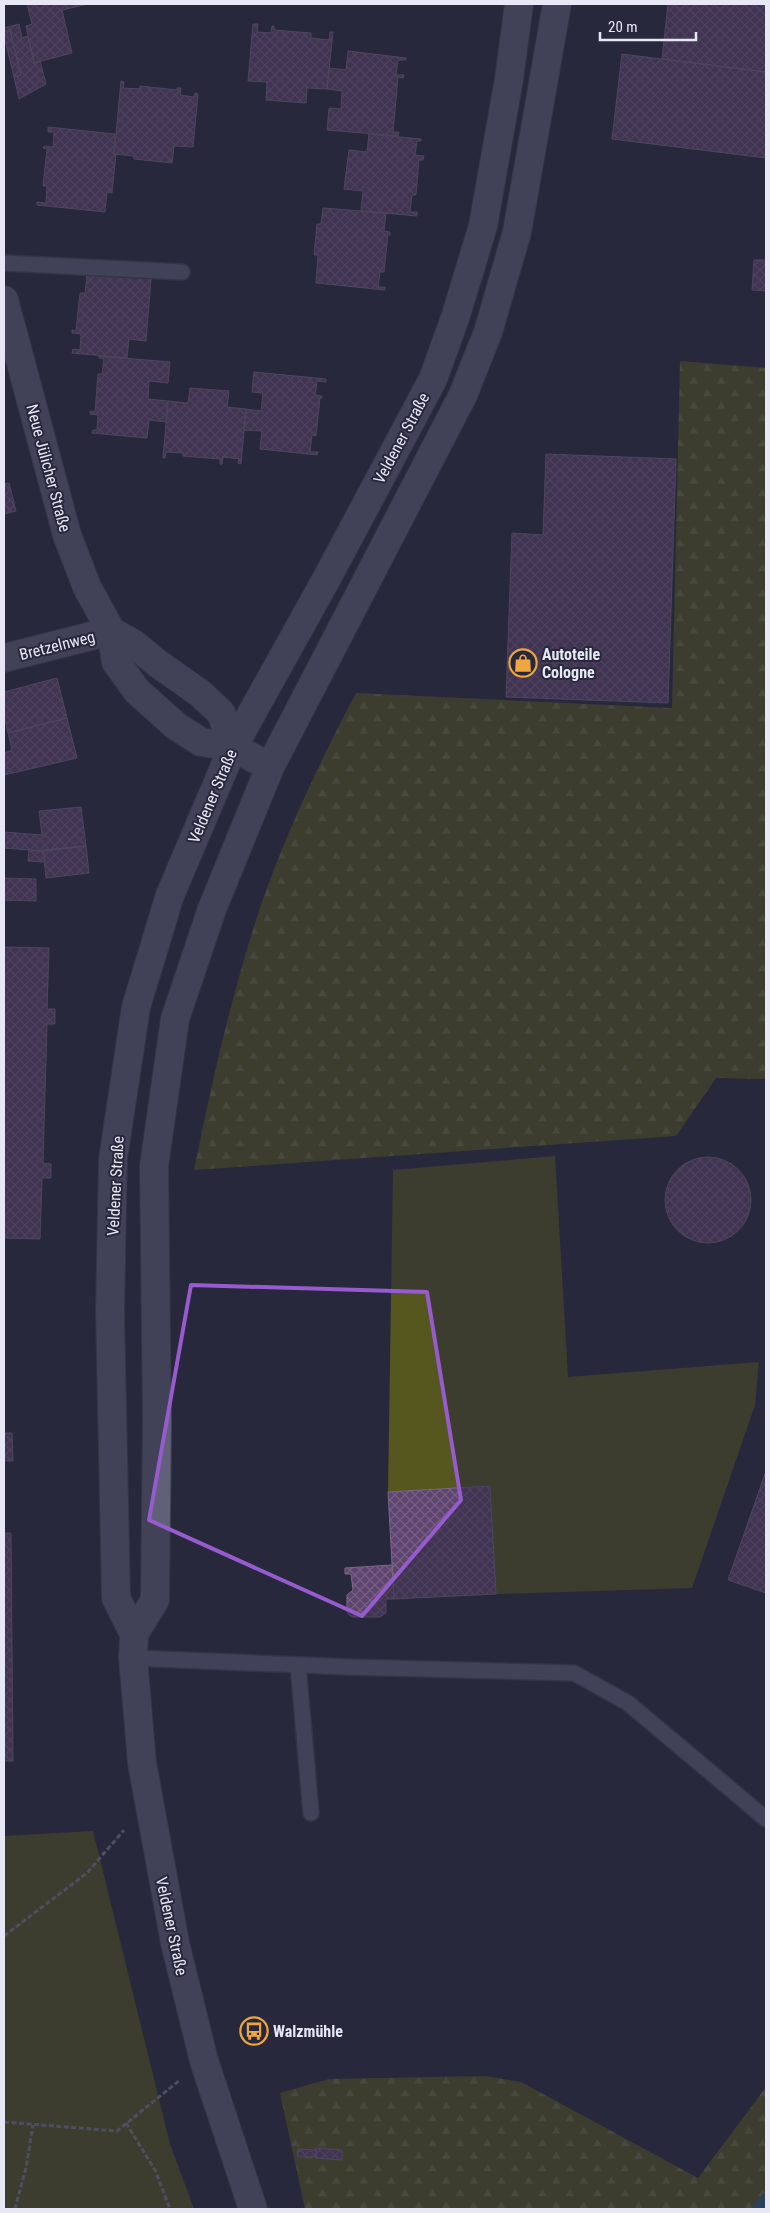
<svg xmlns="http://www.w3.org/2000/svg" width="770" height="2213" font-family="'Roboto Condensed',sans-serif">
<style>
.green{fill:#55571f}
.forest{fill:url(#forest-firs)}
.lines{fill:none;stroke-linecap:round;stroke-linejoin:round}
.stream{stroke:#2c6284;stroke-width:10}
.building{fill:url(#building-cross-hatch);stroke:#786b81}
.service-casing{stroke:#444456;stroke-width:18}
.minor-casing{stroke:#444456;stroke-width:30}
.tertiary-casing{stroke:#444456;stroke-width:30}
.path{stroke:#7d7d8f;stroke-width:3;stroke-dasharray:5 2.5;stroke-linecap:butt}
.service{stroke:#606079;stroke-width:15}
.minor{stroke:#606079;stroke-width:28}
.tertiary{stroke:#606079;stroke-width:28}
.marked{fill:none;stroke:#965bcd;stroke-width:4;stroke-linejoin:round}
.labels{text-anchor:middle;stroke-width:4;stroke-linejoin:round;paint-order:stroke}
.street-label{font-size:16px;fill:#e7e7f6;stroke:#28283d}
.poi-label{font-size:16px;font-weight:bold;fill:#e7e7f6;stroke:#28283d;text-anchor:start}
</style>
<defs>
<pattern id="forest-firs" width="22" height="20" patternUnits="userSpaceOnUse" patternTransform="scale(1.25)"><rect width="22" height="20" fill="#55571f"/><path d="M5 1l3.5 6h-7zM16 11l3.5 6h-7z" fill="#6d6f40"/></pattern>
<pattern id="building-cross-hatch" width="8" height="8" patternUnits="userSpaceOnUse" patternTransform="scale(1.25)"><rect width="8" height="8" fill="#5f4470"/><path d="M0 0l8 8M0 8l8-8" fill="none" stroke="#765f85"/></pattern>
</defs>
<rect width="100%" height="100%" fill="#28283d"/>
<path class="green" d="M555 1156 568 1377 759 1362 755 1405 692 1588 496 1594 490 1486 388 1492 393 1170Z
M93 1831 170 2144 194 2209H4V1836Z"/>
<path class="forest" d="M680 361 766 368V1079L716 1078 676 1136 194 1170C212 1081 232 992 261 905 286 833 320 761 356 693L672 708Z
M485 2076 521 2082 698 2178 766 2087V2209H305L280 2093 329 2079Z"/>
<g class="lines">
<path class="stream" d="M757 2209 766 2198"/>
</g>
<path class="building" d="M27 4H88L62 10 72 53 34 63 26 26 32 24Z
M668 4H766V72L662 59Z
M19 24 22 38 28 36 34 63 40 61 46 84 19 99 14 77 21 75 10 30 4 32V28Z
M253 24H258L257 32 271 33 272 26H274V30L311 33V38L329 40 330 32H333L327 89 307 88 306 103 266 100 267 82 248 81Z
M10 30 21 75 14 77 4 36V32Z
M348 51 406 58V60H398L396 75H404L403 78 398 77 393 132H399L398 136 327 130 329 108 341 109 342 91 327 89 329 68 346 70Z
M622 54 766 72V158L612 139Z
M121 81 124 82 123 88 140 89V86L177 90V88H181L180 95 194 97 195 93 198 94 193 147 174 146 172 163 134 159V156L114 154Z
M48 127 115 134 114 154H116L112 193 107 192 105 212 37 205V202L46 203 47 186H43L47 149 43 148 44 146 53 147 54 132H48Z
M369 134 421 139V141H417L415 155 424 156 423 160H419L416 195H412L410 212H417V216L361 211 363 191 344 189 349 150 367 152Z
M323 208 386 213 384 231 390 232V235H388L384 272H380L378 287H385V290L316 283 318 255H314L317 224H321Z
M754 260H766V291L752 290Z
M79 272 151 279 146 341 129 339 127 358 72 353 73 349 80 350 81 334 72 333V330L76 331 80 293H85L87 276 78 275Z
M99 356 170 362 168 383 149 381 148 399 168 401 166 422 149 420 147 438 92 433 93 430H97L98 415 90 414V411L95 412 98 374H102L104 359 99 358Z
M254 372 326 379V382L317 381 315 395 322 396V398H320L316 436 312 435 310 452H318L317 455 260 449 262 431 244 430 246 409 261 411 263 393 252 392Z
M190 388 229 391 227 407 246 409 241 464 238 463 239 459 223 457 222 464H220V459L183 456V453L166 452 165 458H163L168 401 188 403Z
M546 454 676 459 668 703 506 697 512 533 543 535Z
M9 483 16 511 4 514V484Z
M57 678 67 718 8 733 4 715V692Z
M67 718 77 758 4 775V753L12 750 8 733Z
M81 807 86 846 43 851 4 848V832L42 835 39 811Z
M86 846 89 873 46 878 43 850Z
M29 850 43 851 45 862 28 861Z
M4 878 36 879V901L4 900Z
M4 947 49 948 47 1009H55V1024H47L43 1163 51 1164V1178H42L40 1239 4 1238Z
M665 1200a43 43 0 1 1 86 0a43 43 0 1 1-86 0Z
M4 1433H12L13 1461H4Z
M766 1471V1593L728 1580Z
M490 1486 496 1594 394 1599 388 1492Z
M4 1533H11L13 1761H4Z
M392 1565 394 1599H386V1613L380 1617H353L349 1615 347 1611V1595L353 1590 351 1574H345V1568Z
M316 2148 342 2150V2160L316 2158Z
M298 2149 316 2150V2157L297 2156Z"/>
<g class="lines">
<g class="service-casing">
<path id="service" d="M4 263 182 272
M133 1658 349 1667 574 1673 628 1703 766 1819
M298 1665 311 1813"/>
</g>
<g class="minor-casing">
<path id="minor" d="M4 658 111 631"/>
</g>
<g class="tertiary-casing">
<path id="tertiary" d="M4 300 67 535 87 587 111 631 116 662 137 691 176 726 201 742 233 747 270 767
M111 631 134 644 157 663 201 694 221 713 233 747
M134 1634 155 1600 157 1419 154 1166 175 1019 212 909 270 767 463 395 488 332 517 232 557 4
M253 2209 204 2061 175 1943 142 1763 133 1658 134 1634 116 1598 110 1311 113 1159 136 1007 170 895 233 747 327 578 433 379 455 318 483 226 509 79 519 4"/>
</g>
<path class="path" d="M4 1936 87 1873 124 1830
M4 2122 117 2131 180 2080
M126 2123 155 2170 170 2209
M15 2209 26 2168 33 2125"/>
<use href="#service" class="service"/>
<use href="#minor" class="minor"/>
<use href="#tertiary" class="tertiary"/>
</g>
<path d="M0 0H770V2213H0ZM191 1285 427 1292 461 1500 362 1616 149 1520Z" fill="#28283d" fill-opacity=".55" fill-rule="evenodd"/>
<path class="marked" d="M191 1285 427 1292 461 1500 362 1616 149 1520Z"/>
<defs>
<g id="shop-ring" transform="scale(1.4375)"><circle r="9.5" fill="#28283d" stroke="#f0a63e" stroke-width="1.5"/><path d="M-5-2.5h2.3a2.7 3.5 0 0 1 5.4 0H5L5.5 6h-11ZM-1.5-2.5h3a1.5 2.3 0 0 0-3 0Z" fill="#f0a63e"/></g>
<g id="bus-ring" transform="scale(1.4375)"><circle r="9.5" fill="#28283d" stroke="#f0a63e" stroke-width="1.5"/><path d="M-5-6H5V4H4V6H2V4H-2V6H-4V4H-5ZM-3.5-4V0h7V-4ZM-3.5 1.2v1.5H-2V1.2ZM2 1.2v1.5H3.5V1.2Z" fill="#f0a63e"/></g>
</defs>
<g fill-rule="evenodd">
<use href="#shop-ring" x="523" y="663"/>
<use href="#bus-ring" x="254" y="2031"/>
</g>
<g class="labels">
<g class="street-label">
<text transform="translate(401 438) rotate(-62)" y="6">Veldener Straße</text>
<text transform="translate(49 468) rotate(75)" y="6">Neue Jülicher Straße</text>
<text transform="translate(57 645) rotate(-14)" y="6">Bretzelnweg</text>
<text transform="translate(212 796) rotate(-67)" y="6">Veldener Straße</text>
<text transform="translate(115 1186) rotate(-87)" y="6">Veldener Straße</text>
<text transform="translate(172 1926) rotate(78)" y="6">Veldener Straße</text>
</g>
<g class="poi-label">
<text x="542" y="660">Autoteile<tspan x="542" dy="18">Cologne</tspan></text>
<text x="273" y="2037">Walzmühle</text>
</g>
</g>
<rect width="770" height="2213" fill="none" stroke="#e7e7f6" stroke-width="10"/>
<path d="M600 32v8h96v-8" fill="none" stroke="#e7e7f6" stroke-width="2.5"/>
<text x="608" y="32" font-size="15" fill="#e7e7f6" stroke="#28283d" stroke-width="4" paint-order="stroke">20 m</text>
</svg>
